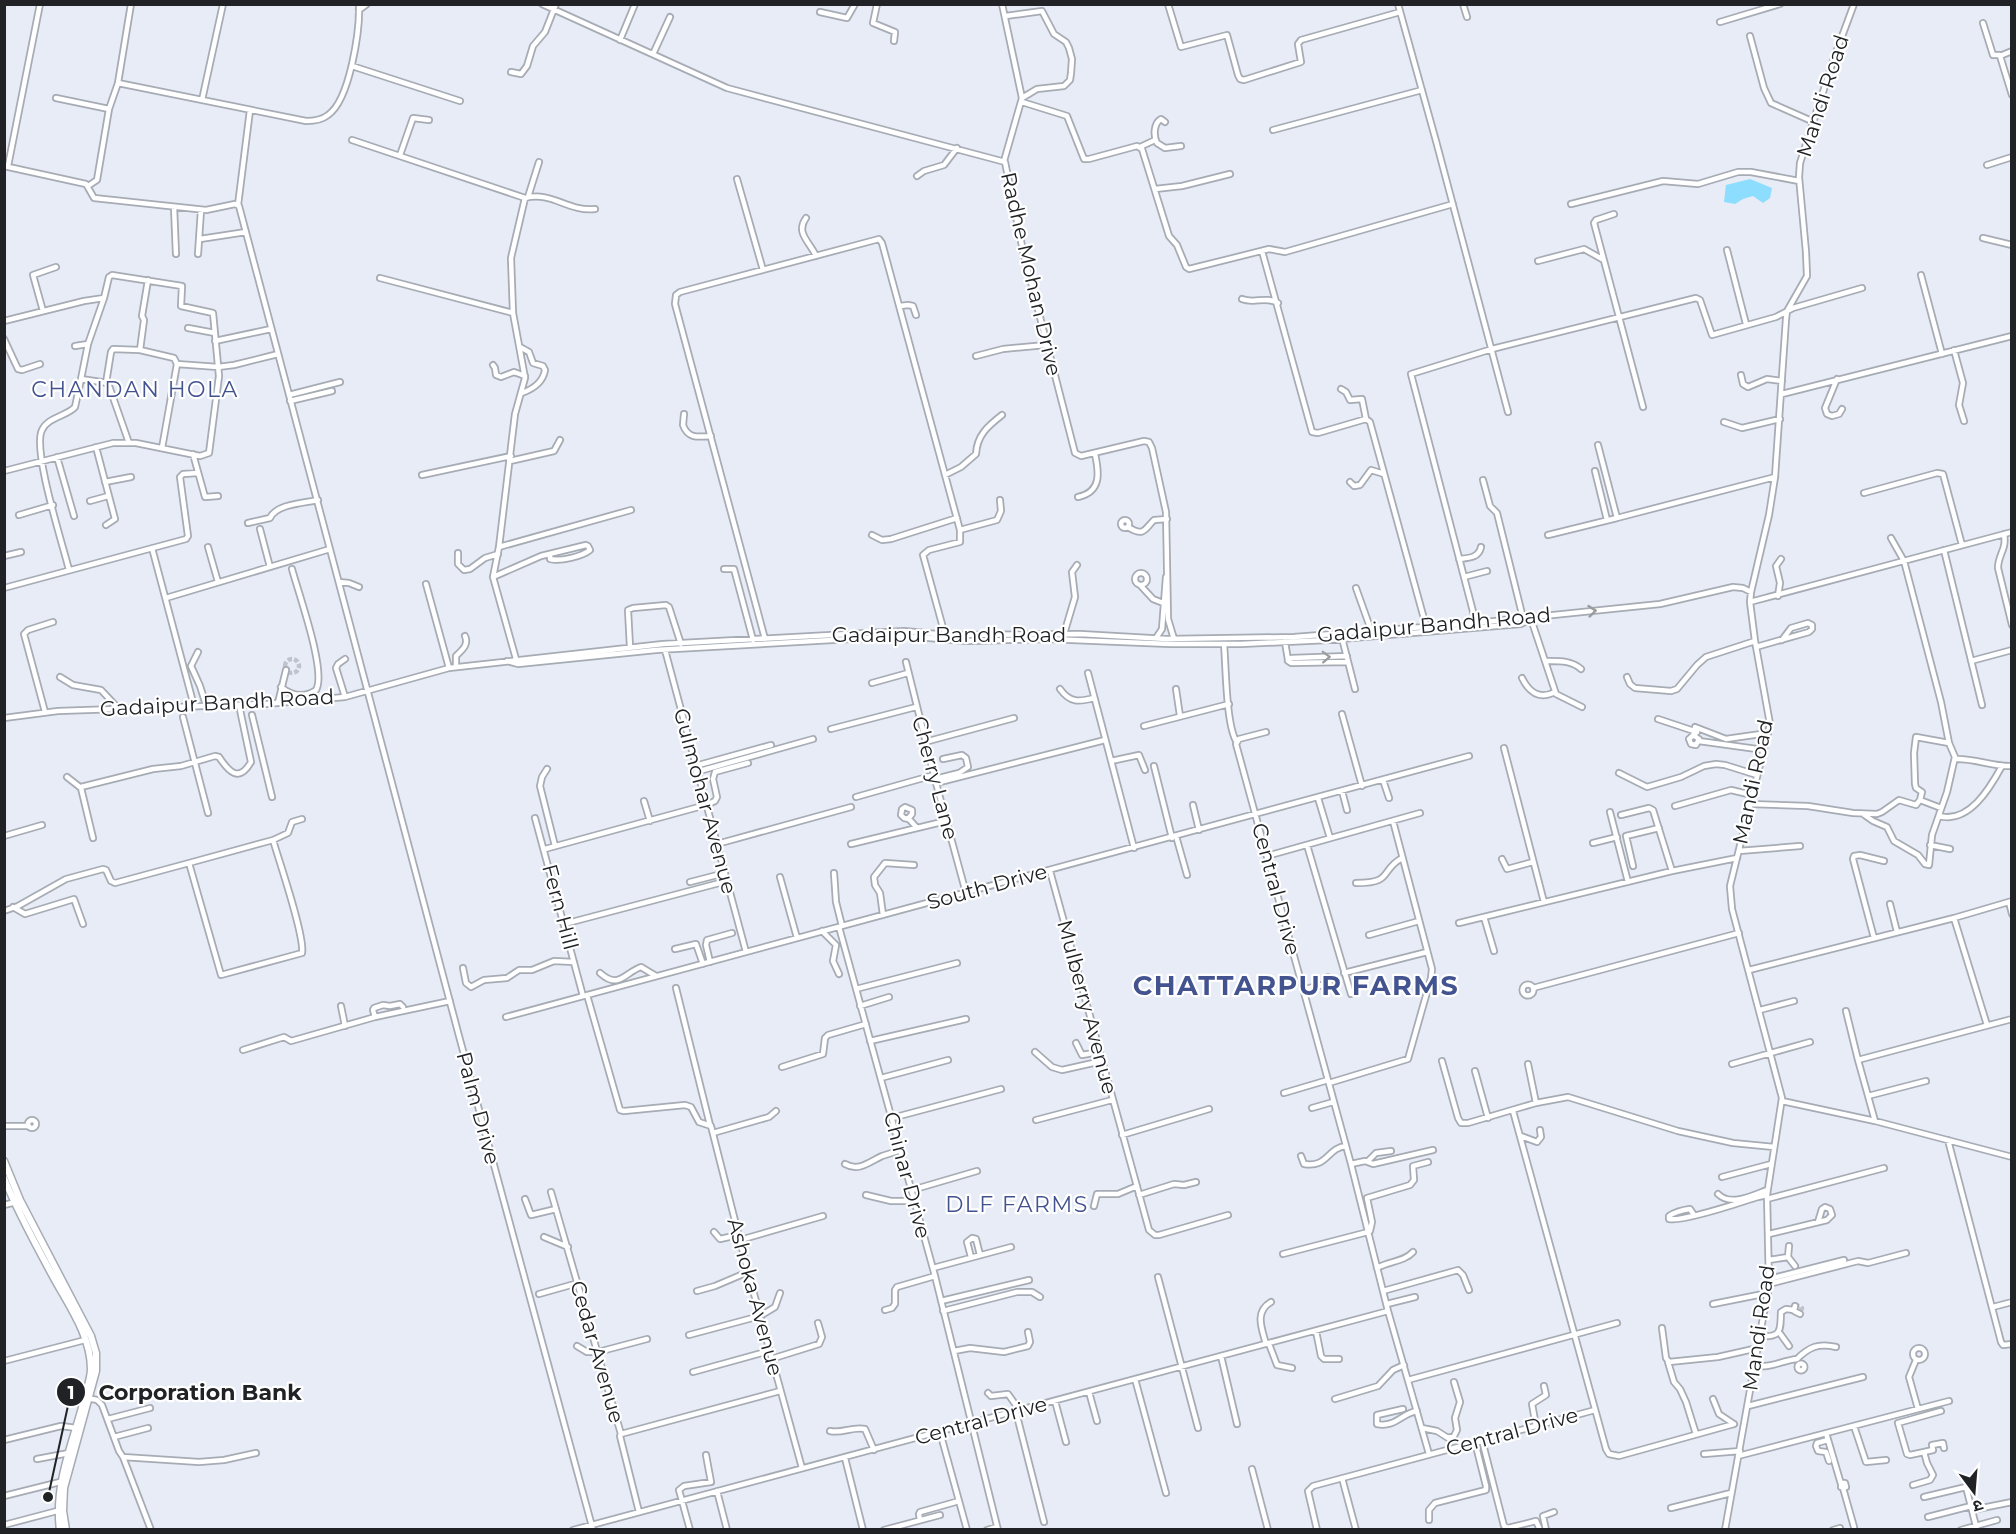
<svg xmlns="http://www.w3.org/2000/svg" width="2016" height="1534" font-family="Montserrat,'Noto Sans Devanagari',sans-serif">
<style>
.water{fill:#8ddefe}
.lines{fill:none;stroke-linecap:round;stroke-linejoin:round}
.minor-tunnel{stroke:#bfc4cc;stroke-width:4.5;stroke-dasharray:4.5 2;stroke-linecap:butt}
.minor-casing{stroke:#a6abb4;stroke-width:8}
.major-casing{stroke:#a6abb4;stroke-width:9}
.minor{stroke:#fff;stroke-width:4.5}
.major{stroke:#fff;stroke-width:6}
.oneway{stroke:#9b9c9d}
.labels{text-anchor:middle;stroke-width:4.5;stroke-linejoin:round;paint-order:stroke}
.street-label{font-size:21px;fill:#202225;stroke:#fff}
.neighbourhood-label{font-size:22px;letter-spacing:1.5px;fill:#435390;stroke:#fff}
.district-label{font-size:27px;font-weight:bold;letter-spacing:1.5px;fill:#435390;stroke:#fff}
.leader{fill:none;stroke:#202225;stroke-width:2}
.callout-dot{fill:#202225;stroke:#fff;stroke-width:2}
.mark-label{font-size:18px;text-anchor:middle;font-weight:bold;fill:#fff}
.callout-label{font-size:22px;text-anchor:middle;font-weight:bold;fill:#202225;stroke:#fff;stroke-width:4.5;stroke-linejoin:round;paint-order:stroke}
</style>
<rect width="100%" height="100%" fill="#e7ecf6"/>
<path class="water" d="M1750 179 1772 188 1770 198 1763 203 1753 196 1743 199 1735 204 1724 202 1726 185Z"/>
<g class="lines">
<path class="minor-tunnel" d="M285 666a7 7 0 1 1 14 0a7 7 0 1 1-14 0Z
M1795 1306H1800L1802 1308 1800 1314"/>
<g class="minor-casing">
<path id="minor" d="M542 4 727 88 1005 162 1023 251 1075 453 1081 456 1144 441 1149 442 1152 448 1166 512 1168 619 1174 639
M877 4 873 23 895 32 894 41
M1002 4 1022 98 1004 161
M1168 4 1181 47 1227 35 1238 75 1240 79 1244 80 1301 62 1298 44 1301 40 1400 12
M1398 4 1436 141 1508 412
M1463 4 1467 17
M359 10 367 4
M820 12 847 18 855 4
M1006 16 1042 11 1054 34 1066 42 1069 48 1072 59 1071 73 1070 80 1064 86 1037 89 1022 98
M1720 22 1780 4
M1983 23 1993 55H2000
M1750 36 1764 88 1771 103 1814 122
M620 40 635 4
M2012 51 2000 56 2012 95
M653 54 670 17
M352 66 460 101
M511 72 521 74 527 66 533 46 545 32 556 4
M118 83 131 4
M56 98 109 109
M202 100 223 4
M1022 102 1067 116 1084 159H1089L1137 146 1142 149 1169 236 1177 245 1186 267 1189 269 1269 249 1285 252 1453 204
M1165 122 1161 119C1154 123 1153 135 1157 143L1165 148 1181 146
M1273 130 1422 90
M352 140 525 198 511 258 513 313 525 378 515 414 499 547 493 577 516 659
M1140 147 1155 140
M400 155 413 118 429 120
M1987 165 2012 157
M4 166 86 184 94 198 206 210 235 204 239 206 459 1036 593 1530
M8 166 40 4
M917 176 924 171 944 165 957 148
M737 179 763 270
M88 186 97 180 109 109 118 83 306 121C313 121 322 120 328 115 350 100 360 30 359 4
M1155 189 1182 186 1230 174
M528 197 539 162
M525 198C552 191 568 212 595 209
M1571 204 1663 181 1698 184 1738 172H1751L1799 181
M238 205 250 110
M174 207 176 254
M1614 214 1596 220 1594 223 1643 407
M806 218C795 233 810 242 816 256
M1983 238 2012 245
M200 239 246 232
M1727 250 1746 324
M1262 251 1312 432 1318 433 1366 419 1370 422 1426 626
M198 254 201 210
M1538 261 1584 249 1602 259
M1921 275 1942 354
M380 278 513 313
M1242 299C1254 304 1266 296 1278 303
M900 306 908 305 913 306 916 315
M43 311 33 275 56 267
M4 321 84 301 104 298 88 344 81 379 108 383 129 443
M188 328 215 333
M4 339 18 369 22 370 40 364
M215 341 271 329
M75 346 88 344
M520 347 529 352 533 363 543 366 545 370C543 383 533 389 522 393
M140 350 144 320 142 316 148 280
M1954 350 1963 383 1959 405 1964 421
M976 356 1003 349 1046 345
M177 364 218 367 234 365 278 354
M493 365 495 368 496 375 501 377 514 372 525 376
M1741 375 1743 384 1748 387 1767 379 1782 381
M1837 379 1825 408 1827 414 1832 416 1839 414 1842 409
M106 383 111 352 113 349 140 350 174 358 177 364 162 448
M1341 389 1346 392 1350 400 1362 399 1366 419
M1782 394 2012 336
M289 395 340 382
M290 401 332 391
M684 414 683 425C688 439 698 437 711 436
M1724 422 1742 428 1780 419
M1598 445 1617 518 1775 477
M96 447 115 519 106 525
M193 454 205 497 218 496
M57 457 74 516
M510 461 554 451 560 440
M4 471 113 443H136L200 456 209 453 219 376 213 313 181 306 182 286 112 275 109 277 104 298
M1595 471 1607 520
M422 475 511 456
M945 475 961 467 976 454C977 435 988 426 1002 415
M1483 480 1490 506 1497 513 1523 618
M105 482 131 477
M1350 482 1354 486 1360 485 1371 470 1384 474
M1864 493 1937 473 1943 474 1962 545
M1078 497C1102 492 1099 472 1095 454
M90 501 108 496
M19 515 53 505
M1121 524a4 4 0 1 1 8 0a4 4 0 1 1-8 0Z
M248 523 270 518C276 504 304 503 318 500
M1128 527C1144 537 1144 530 1154 520L1167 519
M260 529 270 567
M960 530 997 520 1001 511 1000 500
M2004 534C2007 550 1998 554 1998 568L2012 625
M872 535 882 540 891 539 957 518
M1548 535 1617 518
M208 547 218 582
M499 547 631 510
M152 548 194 706
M1944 550 1982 705
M458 553V564L464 570 470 569 485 558 498 554
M4 556 21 552
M1459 559C1468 558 1479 558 1481 547
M724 569H734L753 640
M69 570C63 545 32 450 42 430 48 417 67 416 75 407L81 379
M1135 579a6 6 0 1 1 12 0a6 6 0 1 1-12 0Z
M493 577 541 556 586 545 588 546 590 550C583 556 560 562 550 559V555
M1464 577 1487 571
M339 582 349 583 359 587
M426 584 449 668
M1141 586 1153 599 1163 603
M4 588 186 539 188 536 180 477 183 474 198 473
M1356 588 1371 630
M1778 596 1780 583 1776 566 1781 559
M166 598 330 549
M1750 602 2012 532
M1531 619 1556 694 1582 707
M1476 623 1411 374 1492 349 1696 298 1700 300 1712 335 1776 317 1793 308 1862 288
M1064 634 1075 597 1072 572 1077 565
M1156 638 1162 629 1166 577
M1342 638 1355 689
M765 639 675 304 676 295 680 292 879 239 882 243 960 530V542L929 550 923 555 945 635
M1285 642 1288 660
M1224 644C1226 667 1226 723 1236 741
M630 647 628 610 633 608 666 605 669 607 681 644
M1756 647 1809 632 1812 629V625L1808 623 1791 628 1782 640
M665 650 746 952
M198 652 191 666 200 686 206 705
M1347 656 1291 658 1288 661 1291 663 1348 662
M345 659 338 664 336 668 345 697
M507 661 518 664 656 650 903 636 967 641 1047 639 1170 644H1241L1328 640 1521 624 1533 618
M1545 661C1558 661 1571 660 1581 669
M1971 661 2012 650
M906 662 936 783 966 893
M456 667V656C462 650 469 645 465 636
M1088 673 1134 848
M60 677 73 685 101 690 118 708
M1627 677 1630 684 1635 688 1671 691 1677 689 1697 665 1706 657 1755 641
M1522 678C1529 692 1539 700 1555 692
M872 683 908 673
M281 687C292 696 304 698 316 690 327 672 298 592 292 569
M1060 689C1070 703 1079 702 1094 698
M1176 689 1180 716
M278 703 286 670
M45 712 24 634 28 630 53 622
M1342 714 1362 786
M252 715 272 797
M183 717 208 813
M4 718 58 711 266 704 345 697 449 668 663 644 904 631 948 635 1080 634 1167 639 1294 637 1476 623 1660 604 1733 587 1743 588 1751 592
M1658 719 1697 732 1689 739 1691 744 1696 745 1699 739 1693 735
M1144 726 1229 704
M1695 727 1726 739 1768 733
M831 729 916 707
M1266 732 1239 739 1236 744 1351 1164 1388 1311 1429 1454
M1699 741 1764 750
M925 742 1014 718
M1504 748 1544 902
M1955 759C1975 758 1992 767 2012 766
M1111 761 1139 755 1145 770
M695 766 771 745
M1154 766 1172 838
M547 769 542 777 540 786 555 846
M696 772 813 739
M1619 773 1647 787 1681 777 1704 766 1716 764 1725 765 1757 775
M67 777 81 788 93 838
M935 779 959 773 968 767 966 758 962 755 943 759
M1383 780 1389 798
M936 783 1105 740
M81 787 153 769 181 766 215 756 219 757C229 772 239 783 251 762L239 705
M1342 791 1347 810
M856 797 934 775
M1318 798 1330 838
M1920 800 1922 792 1916 788 1915 784 1914 753 1916 737 1949 743
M644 801 650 821
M1750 804 1808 806 1853 813 1877 814 1882 812 1899 800 1916 805 1920 800 1941 808
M1193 805 1199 830
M1675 806 1731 790 1752 795
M1610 812 1628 882
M1863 814 1873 821 1887 827 1894 841 1918 855 1925 864 1929 865 1932 835 1947 792 1955 757 1949 743 1941 702 1904 561 1891 538
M1621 815 1649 808 1653 810 1672 871
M1939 816C1969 824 1990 788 2002 766
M535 818 583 996
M908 819 912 814V810L905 807 902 809 901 815 904 818 909 819 917 828
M4 836 42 825
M1176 836 1187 875
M273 840 288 833 292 822 302 819
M1593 843 1617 837
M717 844 851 807
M851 844 946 821
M1307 845 1351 994
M1930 845 1950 849
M545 849 706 805 715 801 717 797 713 779 715 772 748 763
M1739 851 1800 846
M1267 856 1420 813
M1502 859 1507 869 1533 862
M1633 866 1626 836 1659 828
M1050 871 1149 1230 1155 1235H1159L1228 1215
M834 873 836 902 842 926
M780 877 797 938
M690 882 725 873
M1356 883C1394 883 1379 871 1402 858
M2009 902 2012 914
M1890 904 1897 932
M13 907 25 914 74 899 83 924
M4 911 18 906 66 879 103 869 106 870 111 881 115 883 189 863 221 975 302 953C305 936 279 861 273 840L189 863
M883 915 880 893 875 885 874 877 885 863 914 865
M1484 917 1494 951
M1954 918 1987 1025
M1459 923 1672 871 1737 858
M564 924 727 881
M839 927 935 1276 998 1530
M822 931 836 945 833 961 839 974
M1369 935 1419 921
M1874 938 1853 859 1854 856 1860 855 1884 861
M675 949 696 944 703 964
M710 962 706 945 707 940 732 933
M463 968 466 983 471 987 484 980 507 978 519 970H532L554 961 574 962
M1749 970 1954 918 2012 901
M600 973C619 990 624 973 641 967L656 976
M1344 973 1427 952
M1522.5 990a5.5 5.5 0 1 1 11 0a5.5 5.5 0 1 1-11 0Z
M676 988 710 1125
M1533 988 1739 933
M856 989 957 963
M1303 990 1319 985 1328 988 1330 985 1328 977
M587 995 620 1110 624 1111 685 1105 691 1107 699 1122 711 1126 748 1272 802 1468
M341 1006 345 1026
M860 1006 889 997
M1760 1010 1794 1001
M1846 1011 1858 1060
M375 1017 450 1001
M506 1017 1469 756
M870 1041 966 1019
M1076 1043 1082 1055 1099 1052
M243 1050 284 1037 291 1041 375 1017 373 1010 374 1008 383 1005 390 1006 400 1004 403 1007
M1035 1052 1052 1067 1062 1070 1102 1061
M1442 1061 1458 1118 1461 1123H1468L1536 1103 1568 1097 1678 1131 1733 1143 1774 1147
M1528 1064 1536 1103
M1732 1064 1810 1042
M782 1067 823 1054 825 1038 828 1035 866 1024
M1475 1071 1488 1118
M881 1078 948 1060
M1329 1083 1408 1059 1431 978 1432 969 1393 821
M1284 1093 1328 1080
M1868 1096 1926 1081
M1782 1101 1875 1121 2012 1157
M1312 1108 1333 1102
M1513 1111 1606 1449 1609 1454 1619 1456 1734 1424
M892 1118 1001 1089
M28 1124a4 4 0 1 1 8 0a4 4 0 1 1-8 0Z
M1036 1120 1112 1100
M1875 1121 1858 1060 2012 1019
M4 1126H28
M713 1133 769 1117 776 1111
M1122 1135 1209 1109
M1521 1136 1537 1142 1541 1137 1540 1130
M1948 1140 2001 1342 2003 1345 2012 1344
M1301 1156 1304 1164C1328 1168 1327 1148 1346 1146
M1368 1161 1376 1153 1391 1151
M845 1164C859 1172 869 1162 882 1156 888 1154 895 1152 901 1150
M1351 1164 1365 1161 1373 1164 1433 1150
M1722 1177 1771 1164
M912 1190 977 1171
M551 1192 621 1434 620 1436 639 1512
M1718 1194C1731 1207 1753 1195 1767 1190
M866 1195 891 1201H915
M1139 1195 1174 1184 1184 1185 1196 1182
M525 1199 531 1215 556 1209
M1767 1199 1884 1168
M4 1205 16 1202
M1094 1206 1097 1194H1118L1137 1186
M1694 1215 1690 1209C1682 1210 1675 1212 1669 1216V1219C1683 1222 1741 1202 1758 1197L1767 1195
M1370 1231 1372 1222 1367 1198 1410 1185 1414 1180 1413 1166 1428 1162
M714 1232 720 1239 738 1235
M1769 1234 1827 1220 1832 1215 1830 1209 1825 1207 1822 1209 1818 1222
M544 1237 568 1247
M740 1240 823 1216
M1789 1246 1788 1257 1795 1266
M1283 1254 1368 1232
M971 1257 967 1242 972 1238 976 1239 980 1255
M1769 1260 1788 1257
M933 1268 1011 1247
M1377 1268C1389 1261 1404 1262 1413 1252
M1158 1277 1198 1428
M1769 1279 1844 1260
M1769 1284 1858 1261 1868 1263 1906 1253
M697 1291 715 1286 748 1272
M1383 1291 1458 1270 1463 1275 1469 1290
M539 1294 578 1283
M941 1301 1029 1280
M1387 1304 1415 1297
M1713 1304 1768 1293
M1795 1306 1794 1311 1800 1314
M1993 1307 2012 1302
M885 1310 892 1308 895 1304V1290L897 1287 935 1276
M943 1311 1017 1292H1032L1040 1297
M1662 1328 1666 1358 1669 1362 1718 1357 1758 1348
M1316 1331 1321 1356 1324 1359H1339
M1779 1332 1789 1346
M689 1335 760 1316 775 1307 780 1293
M1760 1336C1783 1338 1780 1329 1781 1312L1786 1309 1794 1310
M1266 1344C1262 1329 1254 1312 1271 1302
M1269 1344 1277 1365 1292 1368
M577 1346 587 1352H598L647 1339
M1913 1354a6 6 0 1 1 12 0a6 6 0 1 1-12 0Z
M954 1351 970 1348 1004 1352 1028 1346 1030 1342 1028 1332
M1221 1356 1237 1424
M771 1359 819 1344 822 1337 818 1323
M1916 1360 1909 1377 1918 1409
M4 1361 85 1340
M1668 1362 1674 1382 1680 1389 1686 1402 1696 1434
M1797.5 1367a3.5 3.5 0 1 1 7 0a3.5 3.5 0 1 1-7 0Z
M1755 1366C1772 1368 1780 1361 1797 1359 1809 1347 1818 1343 1836 1347
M693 1372 769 1351
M1135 1379 1166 1493
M1408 1380 1617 1323
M1089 1392 1097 1421
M988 1393 991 1396 1008 1394 1020 1411
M87 1398 97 1400 102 1405 119 1451 123 1457 199 1462 224 1460 256 1453
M1335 1399 1378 1386 1393 1370 1404 1365
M1713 1399 1719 1414 1734 1424
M1055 1401 1066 1442
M1748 1406 1863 1377
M1403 1409 1377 1415V1424C1395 1428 1402 1413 1417 1411
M1016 1412 1044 1522
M108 1419 150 1408
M1536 1426 1532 1404 1546 1395 1544 1386
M1854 1426 1866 1462 1886 1460
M1422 1428 1437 1431 1448 1438 1454 1436 1457 1430 1455 1418 1460 1402 1454 1382
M830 1431C842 1434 853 1426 865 1429L874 1450
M940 1432 967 1530
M1826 1433 1841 1484
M621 1434 780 1391
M114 1437 148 1428
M4 1440 61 1426 77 1428
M1482 1440 1504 1526 1508 1528 1536 1521 1540 1530
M1828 1440 1817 1443 1816 1446 1818 1451 1826 1452 1829 1461
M1924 1452 1933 1450 1932 1445 1943 1443 1944 1448
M1704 1454 1740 1451
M1738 1456 1949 1401
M123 1457 151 1530
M845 1458 863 1530
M37 1459 69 1453
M1252 1469 1268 1530
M1342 1478 1356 1530
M1842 1483H1845L1846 1487H1841Z
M1913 1485 1930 1480 1933 1475 1927 1463 1924 1452 1910 1455 1907 1454 1898 1423 1941 1411
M1843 1488 1854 1527
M717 1491 727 1530
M4 1496 60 1482
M1924 1497 1966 1487 1977 1530
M1671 1508 1731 1493
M1972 1510 2012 1502
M1928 1517 1971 1506
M920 1520 919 1514 920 1512 959 1501
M1429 1520V1510L1435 1503 1486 1490V1486L1475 1442
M4 1525 57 1511
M573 1530 1388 1311
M690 1530 679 1490 684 1486 711 1482 706 1455
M884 1530 940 1515
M987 1530 997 1527
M1317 1530 1308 1491 1313 1486 1595 1410
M1546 1530 1543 1516 1554 1512
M1725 1530 1769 1284 1767 1195 1782 1098 1732 909 1730 886 1770 724 1755 641 1750 602 1751 592 1769 515 1775 477 1786 319 1787 311 1807 276 1806 252 1799 177 1800 163 1834 58 1854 4
M1833 1530 1840 1528
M1961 1530 1997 1520"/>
</g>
<g class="major-casing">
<path id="major" d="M4 1161 20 1200 91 1336 96 1353V1371L64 1488 63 1511 66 1530
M4 1178C18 1213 37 1247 55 1280 70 1307 91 1337 91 1369 91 1379 86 1390 84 1400 73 1443 54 1484 60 1530"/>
</g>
<use href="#minor" class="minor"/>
<use href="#major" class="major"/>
</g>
<defs><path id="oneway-chevron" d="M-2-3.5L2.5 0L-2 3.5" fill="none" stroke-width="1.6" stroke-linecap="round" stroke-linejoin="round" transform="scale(1.5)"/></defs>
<g class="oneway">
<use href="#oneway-chevron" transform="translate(1592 611) rotate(-6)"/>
<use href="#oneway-chevron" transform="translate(1326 657) rotate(-2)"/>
</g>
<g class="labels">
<g class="street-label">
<text transform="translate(1823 96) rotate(-72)" y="7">Mandi Road</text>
<text transform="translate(1031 274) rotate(77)" y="7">Radhe Mohan Drive</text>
<text transform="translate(1434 625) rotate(-5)" y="7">Gadaipur Bandh Road</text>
<text x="949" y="642">Gadaipur Bandh Road</text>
<text transform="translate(217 703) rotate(-3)" y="7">Gadaipur Bandh Road</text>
<text transform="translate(935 778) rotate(75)" y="7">Cherry Lane</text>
<text transform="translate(1753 782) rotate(-78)" y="7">Mandi Road</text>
<text transform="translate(705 801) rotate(75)" y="7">Gulmohar Avenue</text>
<text transform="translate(987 887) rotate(-15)" y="7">South Drive</text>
<text transform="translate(1276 889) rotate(75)" y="7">Central Drive</text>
<text transform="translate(560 907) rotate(75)" y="7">Fern Hill</text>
<text transform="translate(1087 1007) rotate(75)" y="7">Mulberry Avenue</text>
<text transform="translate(478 1108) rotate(75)" y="7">Palm Drive</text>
<text transform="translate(907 1175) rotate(75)" y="7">Chinar Drive</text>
<text transform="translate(755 1297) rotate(75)" y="7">Ashoka Avenue</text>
<text transform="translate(1759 1328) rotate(-82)" y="7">Mandi Road</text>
<text transform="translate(597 1352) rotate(74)" y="7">Cedar Avenue</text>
<text transform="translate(981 1421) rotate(-15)" y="7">Central Drive</text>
<text transform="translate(1512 1432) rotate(-15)" y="7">Central Drive</text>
</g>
<g class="neighbourhood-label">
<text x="135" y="397">CHANDAN HOLA</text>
<text x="1017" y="1212">DLF FARMS</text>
</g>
<g class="district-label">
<text x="1296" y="995">CHATTARPUR FARMS</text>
</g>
</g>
<path class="leader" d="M48 1497L71 1392"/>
<g class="callout-dot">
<circle cx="48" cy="1497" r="6"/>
<circle cx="71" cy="1392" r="15"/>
</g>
<g class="mark-label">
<text x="71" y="1399">1</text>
</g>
<g class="callout-label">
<text x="200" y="1400">Corporation Bank</text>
</g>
<rect width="2016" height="1534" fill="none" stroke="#202225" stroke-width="12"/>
<g transform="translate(1974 1492) rotate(164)" stroke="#ffffff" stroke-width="4.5" paint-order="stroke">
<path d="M0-4.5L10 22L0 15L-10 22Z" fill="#202225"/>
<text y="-9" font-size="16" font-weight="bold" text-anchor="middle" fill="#202225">उ</text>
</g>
</svg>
